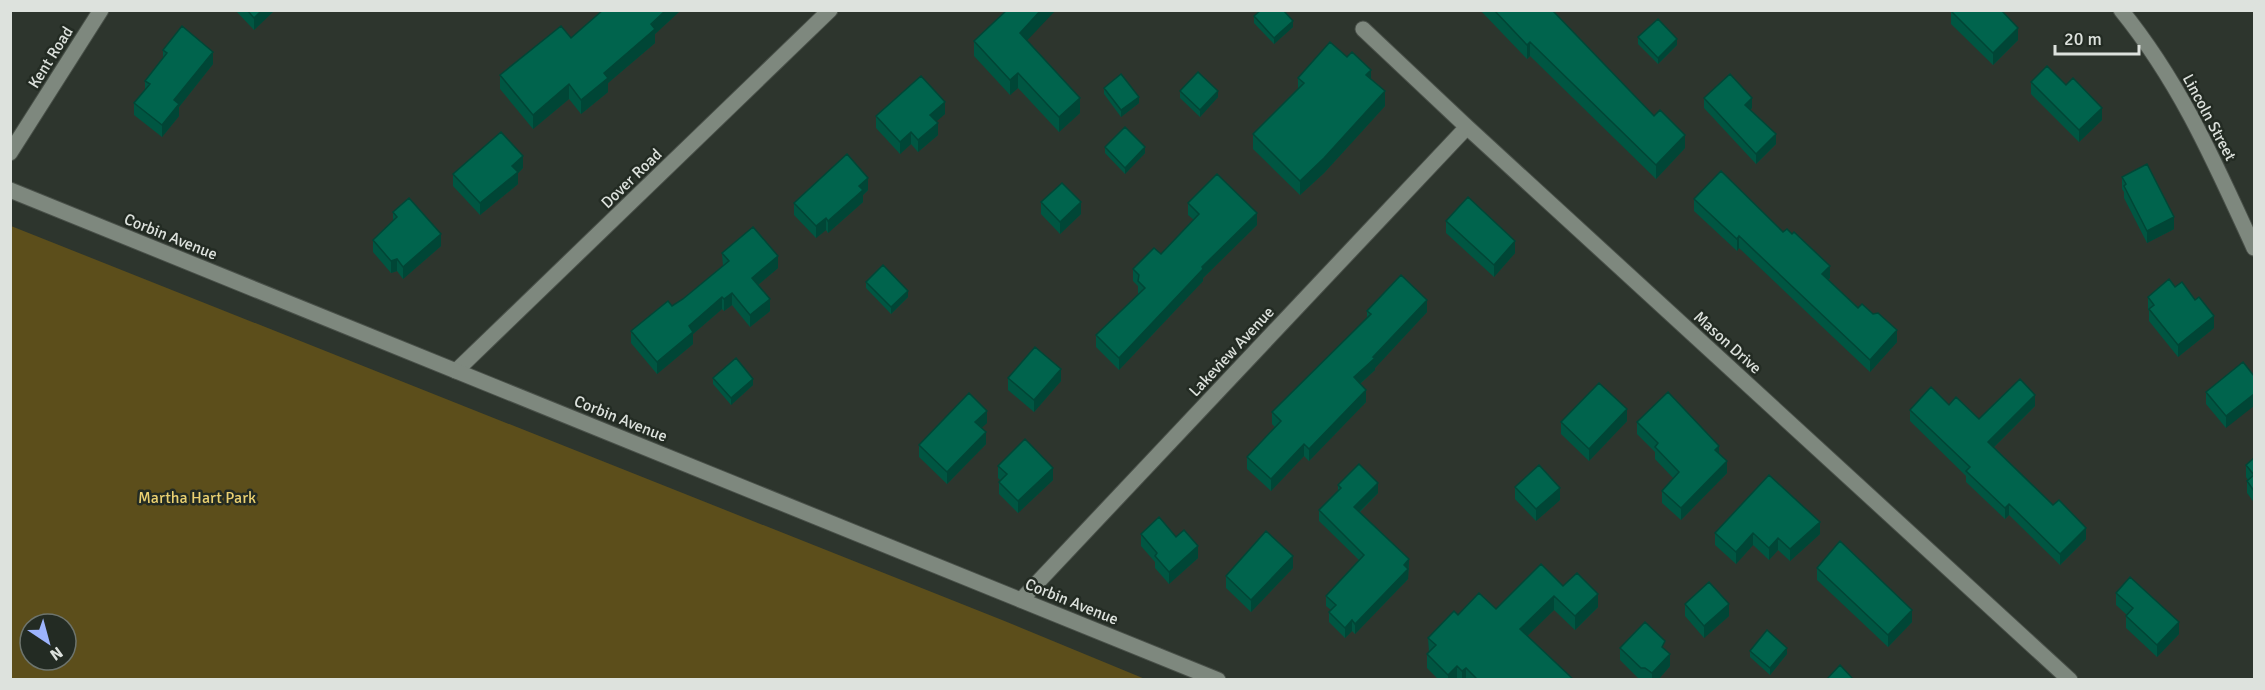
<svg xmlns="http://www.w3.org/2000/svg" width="2265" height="690" font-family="Signika,sans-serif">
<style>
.green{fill:#5c4e1b;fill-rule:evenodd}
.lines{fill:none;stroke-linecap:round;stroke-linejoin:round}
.street-casing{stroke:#495049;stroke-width:17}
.secondary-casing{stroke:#495049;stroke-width:17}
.street{stroke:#7e887e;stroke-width:15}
.secondary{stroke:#7e887e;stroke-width:15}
.wall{fill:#005642}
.shaded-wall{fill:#004636}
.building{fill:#00644d;stroke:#004636;stroke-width:1.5}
.labels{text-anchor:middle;stroke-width:5;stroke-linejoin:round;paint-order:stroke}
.street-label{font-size:16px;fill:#dde2dd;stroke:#232b23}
.park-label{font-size:16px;fill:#ead071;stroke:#232b23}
</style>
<rect width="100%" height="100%" fill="#2d352d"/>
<path class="green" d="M11 226 1002 620 1145 679H11ZM30 624H66V660H30Z"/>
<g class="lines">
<g class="street-casing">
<path id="street" d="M2121 10C2181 84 2215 163 2254 248
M1363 29 1467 127 2070 680
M10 153 101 10
M456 371 830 10
M1021 600 1467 127"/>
</g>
<g class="secondary-casing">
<path id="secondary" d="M10 190 1218 680"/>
</g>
<use href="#street" class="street"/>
<use href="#secondary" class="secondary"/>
</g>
<path class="wall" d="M235 10H275L254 30Z
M603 10H681L655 34V43L608 83V92L581 114 569 99 533 129 500 89V75L571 38Z
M1480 10H1552L1685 148 1656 179 1530 56 1527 59Z
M1951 11 2018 40 1993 65 1951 24Z
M1254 16 1293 27 1274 44 1254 23Z
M1638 37 1677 45 1658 64 1638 44Z
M1027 40 1080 113 1059 132 1018 88 1010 95 974 56V41Z
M163 50 213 64 179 107V116L162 137 134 115V103L145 90V81L163 58Z
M1298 78 1371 79 1385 106 1324 173 1300 195 1253 149V134L1298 89Z
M2031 82 2102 120 2079 142 2031 94Z
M1104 88 1139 103 1121 117 1104 94Z
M1180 91 1218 97 1200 117 1180 98Z
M1704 98 1752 108 1750 110 1776 144 1756 164 1704 108Z
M945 114 936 121 938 135 918 152 911 144 900 154 876 128V116Z
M1105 147 1145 153 1125 174 1105 153Z
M523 168 518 173V184L480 215 453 186V174Z
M2122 177 2174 229 2147 243 2124 198V192L2122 189Z
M868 190 863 195V202L828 233 826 230 816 238 794 215V203Z
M1694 199 1830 278 1828 280 1897 342 1870 372 1739 248 1737 251 1694 211Z
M1041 202 1081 214 1060 234 1041 214Z
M1188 203 1257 225 1203 278V281L1119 370 1096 347V335L1139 294 1138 293V286L1133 281V269L1161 254 1194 220 1188 215Z
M393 212 441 246 403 279 397 271 391 273 373 252V240L393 222Z
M1446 221 1515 253 1494 277 1446 233Z
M722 253 778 268 758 285 770 311 750 327 732 305 724 311 722 309 693 334V344L657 374 631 343V331L683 299 723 266Z
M866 282 908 297 891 314 866 288Z
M2175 287 2214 328 2178 357 2149 321V311L2148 309V297Z
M1367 311 1427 312 1375 368V370L1360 384 1366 402 1309 461 1304 456 1271 491 1247 469V457L1275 427 1272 424V412L1367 318Z
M2243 362 2226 428 2206 404V392Z
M713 378 753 385 731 405 713 384Z
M1008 378 1061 381 1034 412 1008 390Z
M1949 405 1979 419 2035 406 1994 447 2086 539 2060 565 2009 515 2005 519 1966 482V476L1910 421V410Z
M1627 421 1589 461 1561 434V422Z
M1637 422 1719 454 1727 473 1681 520 1662 503V491L1674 479 1655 459V452L1637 434Z
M987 423 981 428 986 444 947 484 919 457V445Z
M2254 458V514L2253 513V501L2247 493V481L2248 480 2246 477V465Z
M998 466 1053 480 1018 513 999 494V482L1000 480 998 478Z
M1338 485 1378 493 1360 512 1409 559 1408 579 1355 634 1352 631 1345 638 1329 622V612L1331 610 1326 606V596L1359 560 1319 521V510L1338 492Z
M1515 487 1560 500 1536 521 1515 499Z
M1715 533 1820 534 1790 561 1778 550 1769 560 1753 545 1736 564 1715 545Z
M1141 534 1176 537 1198 558 1169 584 1155 568V562L1141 546Z
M1293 568 1251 612 1226 588V576Z
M1817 568 1912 622 1888 647 1817 580Z
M1563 586 1598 607 1575 630 1554 610 1527 636 1574 680H1439L1427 668V654L1429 652 1428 638 1458 615 1496 609Z
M2116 593 2179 634 2157 657 2126 628V616L2127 615 2116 605Z
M1685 604 1729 616 1704 638 1685 616Z
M1620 648 1665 650 1670 666 1658 680H1640L1620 660Z
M1750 651 1787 654 1770 675 1750 657Z"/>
<path class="shaded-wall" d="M262 10H275L254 30V18Z
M666 10H681L655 34V43L608 83V92L581 114V100L604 73Z
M1041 10H1056L1020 48V33Z
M1293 21V27L1274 44V38Z
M2018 28V40L1993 65V53Z
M1677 39V45L1658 64V58Z
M1530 42V56L1527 59V45Z
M213 52V64L179 107V116L162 137V125L174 100Z
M1371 70V85L1366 75Z
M1018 73V88L1010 95V80Z
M569 84V99L533 129V115Z
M1218 91V97L1200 117V110Z
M1385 91V106L1324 173 1300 195V181Z
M1139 97V103L1121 117V110Z
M1080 98V113L1059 132V117Z
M1752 98V108L1745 114V105Z
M945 102V114L930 127V115Z
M2102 108V120L2079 142V130Z
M938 123V135L918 152V140Z
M911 132V144L900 154V142Z
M1776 134V144L1756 164V154Z
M1685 135V148L1656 179V165Z
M1145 147V153L1125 174V168Z
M523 156V168L518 173V184L480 215V203L512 166Z
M868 178V190L863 195V202L828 233V221L859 186Z
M1081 202V214L1060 234V222Z
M1257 213V225L1203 278V281L1119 370V358L1202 267Z
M2174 217V229L2147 243V231Z
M826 218V230L816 238V226Z
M441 234V246L403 279V267Z
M1739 236V248L1737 251V239Z
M1515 241V253L1494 277V265Z
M778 256V268L752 290V278Z
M397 259V271L391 273V261Z
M1830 266V278L1822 286V274Z
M908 291V297L891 314V307Z
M732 293V305L724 311V299Z
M722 297V309L693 334V344L657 374V362L689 326Z
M770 299V311L750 327V315Z
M1427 300V312L1375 368V370L1354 389V377Z
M2214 316V328L2178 357V345Z
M1897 330V342L1870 372V360Z
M1061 369V381L1034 412V400Z
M753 379V385L731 405V398Z
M1366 390V402L1309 461V449Z
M2254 394V406L2226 428V416Z
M2035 395V406L1988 453V442Z
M1627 409V421L1589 461V449Z
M987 411V423L975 434V422Z
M986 432V444L947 484V472Z
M1304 444V456L1271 491V479Z
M1719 446V458L1715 450Z
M1727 461V473L1681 520V508Z
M1053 468V480L1018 513V501Z
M1378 483V493L1354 517V507Z
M1560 488V500L1536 521V509Z
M2009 504V515L2005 519V508Z
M1820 522V534L1790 561V549Z
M2086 528V539L2060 565V554Z
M1753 533V545L1736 564V552Z
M1778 538V550L1769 560V548Z
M1198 546V558L1169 584V572Z
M1293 556V568L1251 612V600Z
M1409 559 1408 579 1355 634V624Z
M1598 594V607L1575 630V616Z
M1554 596V610L1520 643V629Z
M1729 604V616L1704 638V626Z
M1912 610V622L1888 647V635Z
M1352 620V631L1345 638V628Z
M2179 622V634L2157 657V645Z
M1787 648V654L1770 675V668Z
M1670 654V666L1658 680H1652V673Z
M1457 666V680H1448V675Z
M1466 668V680H1462V671Z"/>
<path class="building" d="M247 10H262L254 18Z
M603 10H666L651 24 655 29 604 73 608 78 581 100 569 84 533 115 500 75 561 26 571 38Z
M1007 10H1041L1020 33 1080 98 1059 117 1018 73 1010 80 974 41Z
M1261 10H1283L1293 21 1274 38 1254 16Z
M1494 10H1552L1654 116 1660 110 1685 135 1656 165 1530 42 1527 45Z
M1952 10H2001L2018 28 1993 53 1951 11Z
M1658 19 1677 39 1658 58 1638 37Z
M182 26 213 52 174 100 179 104 162 125 134 103 150 84 145 81 167 53 163 50Z
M1330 42 1347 57 1352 52 1371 70 1366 75 1385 91 1324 158 1300 181 1253 134 1304 83 1298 78Z
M2047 66 2066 85 2073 78 2102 108 2079 130 2031 82Z
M1198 72 1218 91 1200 110 1180 91Z
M1121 74 1139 97 1121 110 1104 88Z
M1730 74 1752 98 1745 105 1776 134 1756 154 1704 98Z
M921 76 945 102 930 115 938 123 918 140 911 132 900 142 876 116Z
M1125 127 1145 147 1125 168 1105 147Z
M501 132 523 156 512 166 518 172 480 203 453 174Z
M847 154 868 178 859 186 863 190 828 221 826 218 816 226 794 203Z
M2147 164 2174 217 2147 231 2124 186 2126 184 2122 177Z
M1721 171 1783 232 1787 229 1792 234 1794 232 1830 266 1822 274 1858 308 1862 304 1873 314 1878 313 1897 330 1870 360 1739 236 1737 239 1694 199Z
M1217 174 1257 213 1202 267 1203 269 1119 358 1096 335 1145 288 1138 281 1139 275 1133 269 1154 248 1161 254 1199 214 1188 203Z
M1062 183 1081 202 1060 222 1041 202Z
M1468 197 1515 241 1494 265 1446 221Z
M409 198 441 234 403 267 397 259 391 261 373 240 397 217 393 212Z
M753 227 778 256 752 278 770 299 750 315 732 293 724 299 722 297 689 326 693 332 657 362 631 331 668 301 672 306 683 299 729 261 722 253Z
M883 265 908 291 891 307 866 282Z
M1401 275 1427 300 1373 357 1375 358 1354 377 1366 390 1309 449 1304 444 1271 479 1247 457 1281 421 1272 412 1371 314 1367 311Z
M2169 279 2175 287 2182 282 2195 300 2199 297 2214 316 2178 345 2149 309 2154 305 2148 297Z
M1035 347 1061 369 1034 400 1008 378Z
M736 358 753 379 731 398 713 378Z
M2243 362 2254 376V394L2226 416 2206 392Z
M2020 379 2035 395 1988 442 2053 505 2059 500 2086 528 2060 554 2009 504 2005 508 1966 471 1970 467 1910 410 1931 387 1949 405 1956 397 1979 419Z
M1599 383 1627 409 1589 449 1561 422Z
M1668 392 1719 446 1715 450 1727 461 1681 508 1662 491 1679 472 1655 447 1658 443 1637 422Z
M969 393 987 411 975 422 986 432 947 472 919 445Z
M1025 439 1053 468 1018 501 999 482 1007 474 998 466Z
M2254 458V491L2247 481 2254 475 2246 465Z
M1359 464 1378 483 1354 507 1409 559 1404 565 1408 569 1355 624 1352 620 1345 628 1329 612 1336 605 1326 596 1364 555 1319 510 1341 488 1338 485Z
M1539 465 1560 488 1536 509 1515 487Z
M1769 475 1820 522 1790 549 1778 538 1769 548 1753 533 1736 552 1715 533Z
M1159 517 1176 537 1184 530 1198 546 1169 572 1155 556 1157 553 1141 534Z
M1266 531 1293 556 1251 600 1226 576Z
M1840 541 1912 610 1888 635 1817 568Z
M1541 564 1563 586 1577 573 1598 594 1575 616 1554 596 1520 629 1574 680H1478L1466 668 1462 671 1457 666 1448 675 1427 654 1436 645 1428 638 1454 611 1458 615 1479 593 1496 609Z
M2130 577 2179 622 2157 645 2126 616 2133 608 2116 593Z
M1709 582 1729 604 1704 626 1685 604Z
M1645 622 1665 641 1662 647 1670 654 1652 673 1645 668H1641L1620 648Z
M1767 630 1787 648 1770 668 1750 651Z
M1840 665 1854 680H1826Z"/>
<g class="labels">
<g class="street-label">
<text transform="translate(50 57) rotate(-58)" y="6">Kent Road</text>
<text transform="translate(2210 117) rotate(62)" y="6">Lincoln Street</text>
<text transform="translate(631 178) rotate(-44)" y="6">Dover Road</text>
<text transform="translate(171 236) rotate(22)" y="6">Corbin Avenue</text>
<text transform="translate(1728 342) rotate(42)" y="6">Mason Drive</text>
<text transform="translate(1231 351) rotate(-47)" y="6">Lakeview Avenue</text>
<text transform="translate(621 418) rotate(22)" y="6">Corbin Avenue</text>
<text transform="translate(1072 601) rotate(22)" y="6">Corbin Avenue</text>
</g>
<g class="park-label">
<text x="197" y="503">Martha Hart Park</text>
</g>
</g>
<rect width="2265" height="690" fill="none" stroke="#dde2dd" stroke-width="24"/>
<g transform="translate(48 642) rotate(144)"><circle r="28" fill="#232b23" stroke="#6d746d" stroke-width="1.5"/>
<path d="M0-4.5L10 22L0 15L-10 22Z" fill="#9db4fd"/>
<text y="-9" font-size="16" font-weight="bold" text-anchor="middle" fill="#dde2dd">N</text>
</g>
<path d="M2055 45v9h84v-9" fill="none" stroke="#dde2dd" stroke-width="3"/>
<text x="2064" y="45" font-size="18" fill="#dde2dd" stroke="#232b23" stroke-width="4.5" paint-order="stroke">20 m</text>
</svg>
